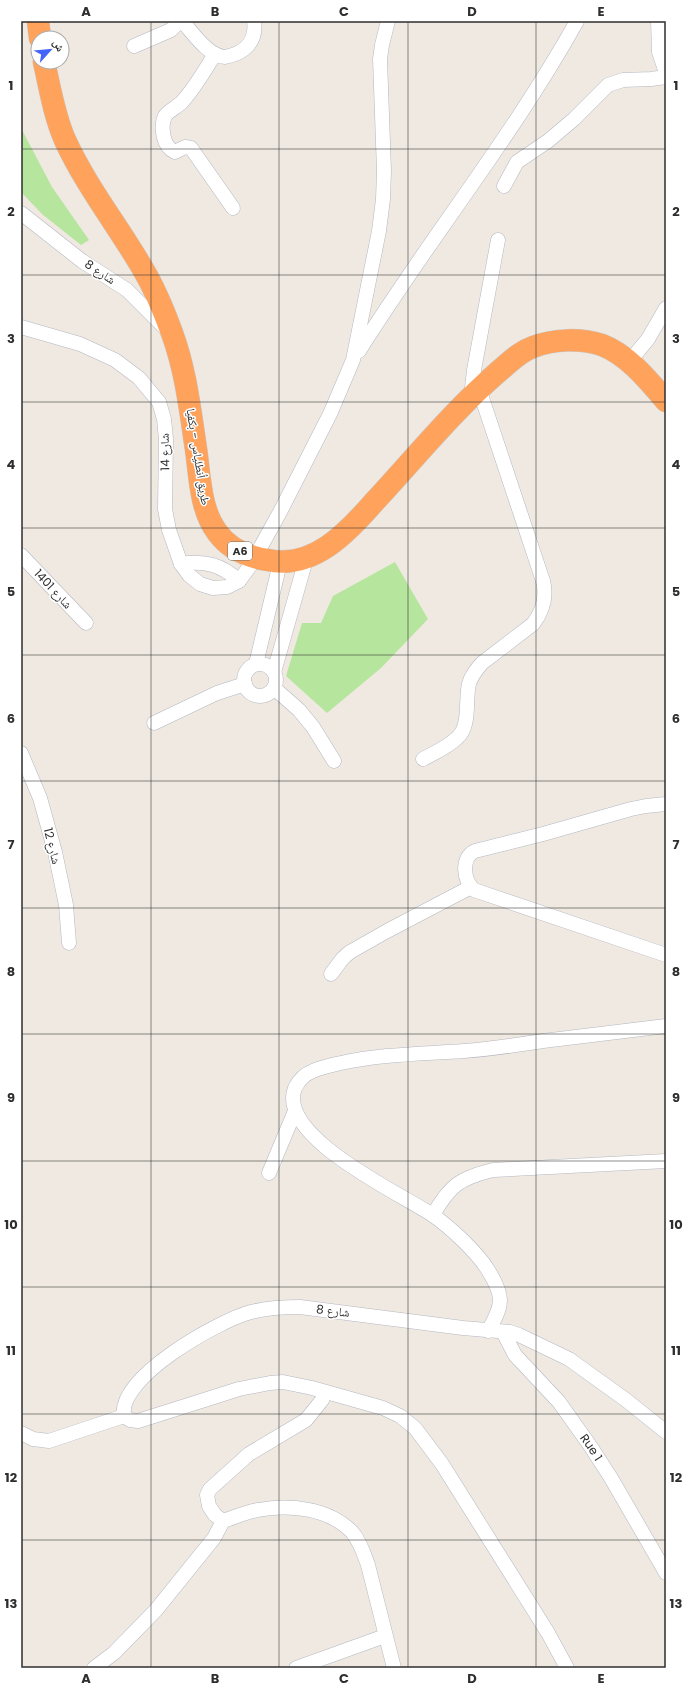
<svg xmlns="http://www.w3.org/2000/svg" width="687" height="1689" font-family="Poppins,'Noto Naskh Arabic',sans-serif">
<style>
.green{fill:#b6e59e}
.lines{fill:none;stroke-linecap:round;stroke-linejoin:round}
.street-casing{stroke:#b4b7c1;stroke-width:15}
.highway-casing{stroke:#c9c9c9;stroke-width:23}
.street{stroke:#fff;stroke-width:14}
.highway{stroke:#ffa35c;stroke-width:22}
.grid{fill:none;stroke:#2e2e2e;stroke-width:1;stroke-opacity:0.55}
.labels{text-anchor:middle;stroke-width:3;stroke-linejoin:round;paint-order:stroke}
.shield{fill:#fff;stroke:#6d6d6d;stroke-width:1}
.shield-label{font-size:11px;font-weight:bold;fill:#2e2e2e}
.street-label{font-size:12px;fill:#2e2e2e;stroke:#fff}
.neatline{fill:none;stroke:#2e2e2e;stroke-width:1.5}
.grid-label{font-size:13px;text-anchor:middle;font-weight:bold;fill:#2e2e2e}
</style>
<rect width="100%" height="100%" fill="#efe9e1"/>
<path class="green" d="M21 128 52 187 89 240 81 245 42 214 21 192Z
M395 562 428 619 381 668 327 713 286 676 302 623H321L333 596Z"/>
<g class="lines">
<g class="street-casing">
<g id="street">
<path d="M182 21C193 33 208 56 225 57 245 53 257 42 254 21"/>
<path d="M658 21 659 52 666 73"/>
<path d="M134 46 171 30 180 21"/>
<path d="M215 54C205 70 195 88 182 102 177 107 168 111 165 116 160 127 163 147 175 152L185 147 191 148 233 208"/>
<path d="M504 186 517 162 548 141 574 119 608 85 623 80 651 79 666 77"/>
<path d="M21 213 82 261 127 290 168 331"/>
<path d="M21 327 80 344 115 360 139 378 159 402 164 419 166 439 165 509 169 530 181 564 189 575 200 584 213 588 227 587 239 581 250 566 280 512 330 414 353 360 379 231 383 199 384 171 380 59 382 45 388 21"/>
<path d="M359 351C429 239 513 136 577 21"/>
<path d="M629 362 648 339 666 308"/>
<path d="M471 397 474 370 498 240"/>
<path d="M21 555 86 623"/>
<path d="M181 564C205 560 222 565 239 581"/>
<path d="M256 664 280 563"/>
<circle cx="260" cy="680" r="16"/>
<path d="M274 672 307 556"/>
<path d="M274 688 299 710 313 727 334 761"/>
<path d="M154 723 217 693 245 684"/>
<path d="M21 753 40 798 55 852 66 905 69 943"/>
<path d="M423 759C434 753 448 747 457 738 471 726 465 700 469 684 471 676 476 670 482 663L533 624C543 611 547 597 543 581L479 389"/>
<path d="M666 804 646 806 631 809 543 834 475 851C460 858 464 881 474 890L666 955"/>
<path d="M331 974 343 958 350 952 387 931 471 887"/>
<path d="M269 1173 295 1111"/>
<path d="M433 1215C450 1185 460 1178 493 1170L666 1161"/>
<path d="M488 1331C493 1322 500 1311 500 1300 500 1290 493 1278 488 1270 477 1252 449 1226 431 1214 399 1193 276 1136 295 1088 299 1080 305 1074 313 1071 321 1067 332 1065 341 1063 381 1054 423 1054 464 1051 490 1049 517 1045 543 1041 584 1036 625 1031 666 1026"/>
<path id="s1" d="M503 1332 515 1355 559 1402 591 1447 611 1478 666 1573"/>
<path d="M325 1392 322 1400 306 1420 249 1454 210 1489 207 1495 209 1506 215 1515 223 1521C235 1517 246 1512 258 1510 289 1504 329 1508 352 1532 360 1541 364 1554 368 1565L394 1668"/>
<path d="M124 1416 130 1420 138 1421 239 1389 270 1383 283 1382 312 1388 383 1408 400 1416 415 1428 442 1464 548 1633 567 1668"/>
<path d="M21 1433 33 1439 49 1441 124 1416C117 1377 220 1320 251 1312 267 1308 284 1307 300 1307L463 1328 510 1332 519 1335 569 1359 626 1400 666 1432"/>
<path d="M94 1668 114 1653 156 1610 214 1538 223 1521"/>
<path d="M296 1668 385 1636"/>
</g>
</g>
<g class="highway-casing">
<path id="highway" d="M38 21 40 38
M44 62C50 88 54 115 65 140 86 186 118 226 143 269 155 289 164 311 172 333 186 371 190 410 196 449 200 477 200 509 217 532 229 549 248 557 268 560 313 570 348 532 375 501 415 458 453 411 498 372 509 363 519 352 533 347 554 339 580 338 602 345 628 355 648 380 666 401"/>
</g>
<use href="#street" class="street"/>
<use href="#highway" class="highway"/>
</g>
<path class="grid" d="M151 21V1668M279 21V1668M408 21V1668M536 21V1668M21 149H666M21 275H666M21 402H666M21 528H666M21 655H666M21 781H666M21 908H666M21 1034H666M21 1161H666M21 1287H666M21 1414H666M21 1540H666"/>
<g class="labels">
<rect class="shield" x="228" y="542" width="24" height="18" rx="3"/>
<g class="shield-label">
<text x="240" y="555">A6</text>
</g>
<g class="street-label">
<text transform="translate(100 272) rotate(34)" y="4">شارع 8</text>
<text transform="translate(165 452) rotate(-91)" y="4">شارع 14</text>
<text transform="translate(198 457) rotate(81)" y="4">طريق أنطلياس - بكفيا</text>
<text transform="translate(53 589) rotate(47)" y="4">شارع 1401</text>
<text transform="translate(52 846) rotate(76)" y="4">شارع 12</text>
<text transform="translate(333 1311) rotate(7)" y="4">شارع 8</text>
<text dy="4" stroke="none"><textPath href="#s1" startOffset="146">Rue 1</textPath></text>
</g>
</g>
<rect width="687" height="1689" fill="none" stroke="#ffffff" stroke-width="44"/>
<g transform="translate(50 50) rotate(63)"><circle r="19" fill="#ffffff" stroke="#ababab"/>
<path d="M0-3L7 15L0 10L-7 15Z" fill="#4264fb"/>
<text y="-6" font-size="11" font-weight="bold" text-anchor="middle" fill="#2e2e2e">ش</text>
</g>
<rect x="22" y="22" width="643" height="1645" class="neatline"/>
<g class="grid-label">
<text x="86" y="16">A</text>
<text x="215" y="16">B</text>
<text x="344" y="16">C</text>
<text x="472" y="16">D</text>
<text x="601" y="16">E</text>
<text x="11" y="90">1</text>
<text x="676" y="90">1</text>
<text x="11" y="216">2</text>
<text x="676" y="216">2</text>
<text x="11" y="343">3</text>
<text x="676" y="343">3</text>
<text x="11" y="469">4</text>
<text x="676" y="469">4</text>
<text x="11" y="596">5</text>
<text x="676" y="596">5</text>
<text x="11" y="723">6</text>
<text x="676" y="723">6</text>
<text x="11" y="849">7</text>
<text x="676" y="849">7</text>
<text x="11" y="976">8</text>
<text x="676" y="976">8</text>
<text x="11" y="1102">9</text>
<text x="676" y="1102">9</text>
<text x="11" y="1229">10</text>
<text x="676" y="1229">10</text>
<text x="11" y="1355">11</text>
<text x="676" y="1355">11</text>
<text x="11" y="1482">12</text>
<text x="676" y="1482">12</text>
<text x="11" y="1608">13</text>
<text x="676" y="1608">13</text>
<text x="86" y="1683">A</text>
<text x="215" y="1683">B</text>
<text x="344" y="1683">C</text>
<text x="472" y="1683">D</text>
<text x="601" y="1683">E</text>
</g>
</svg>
